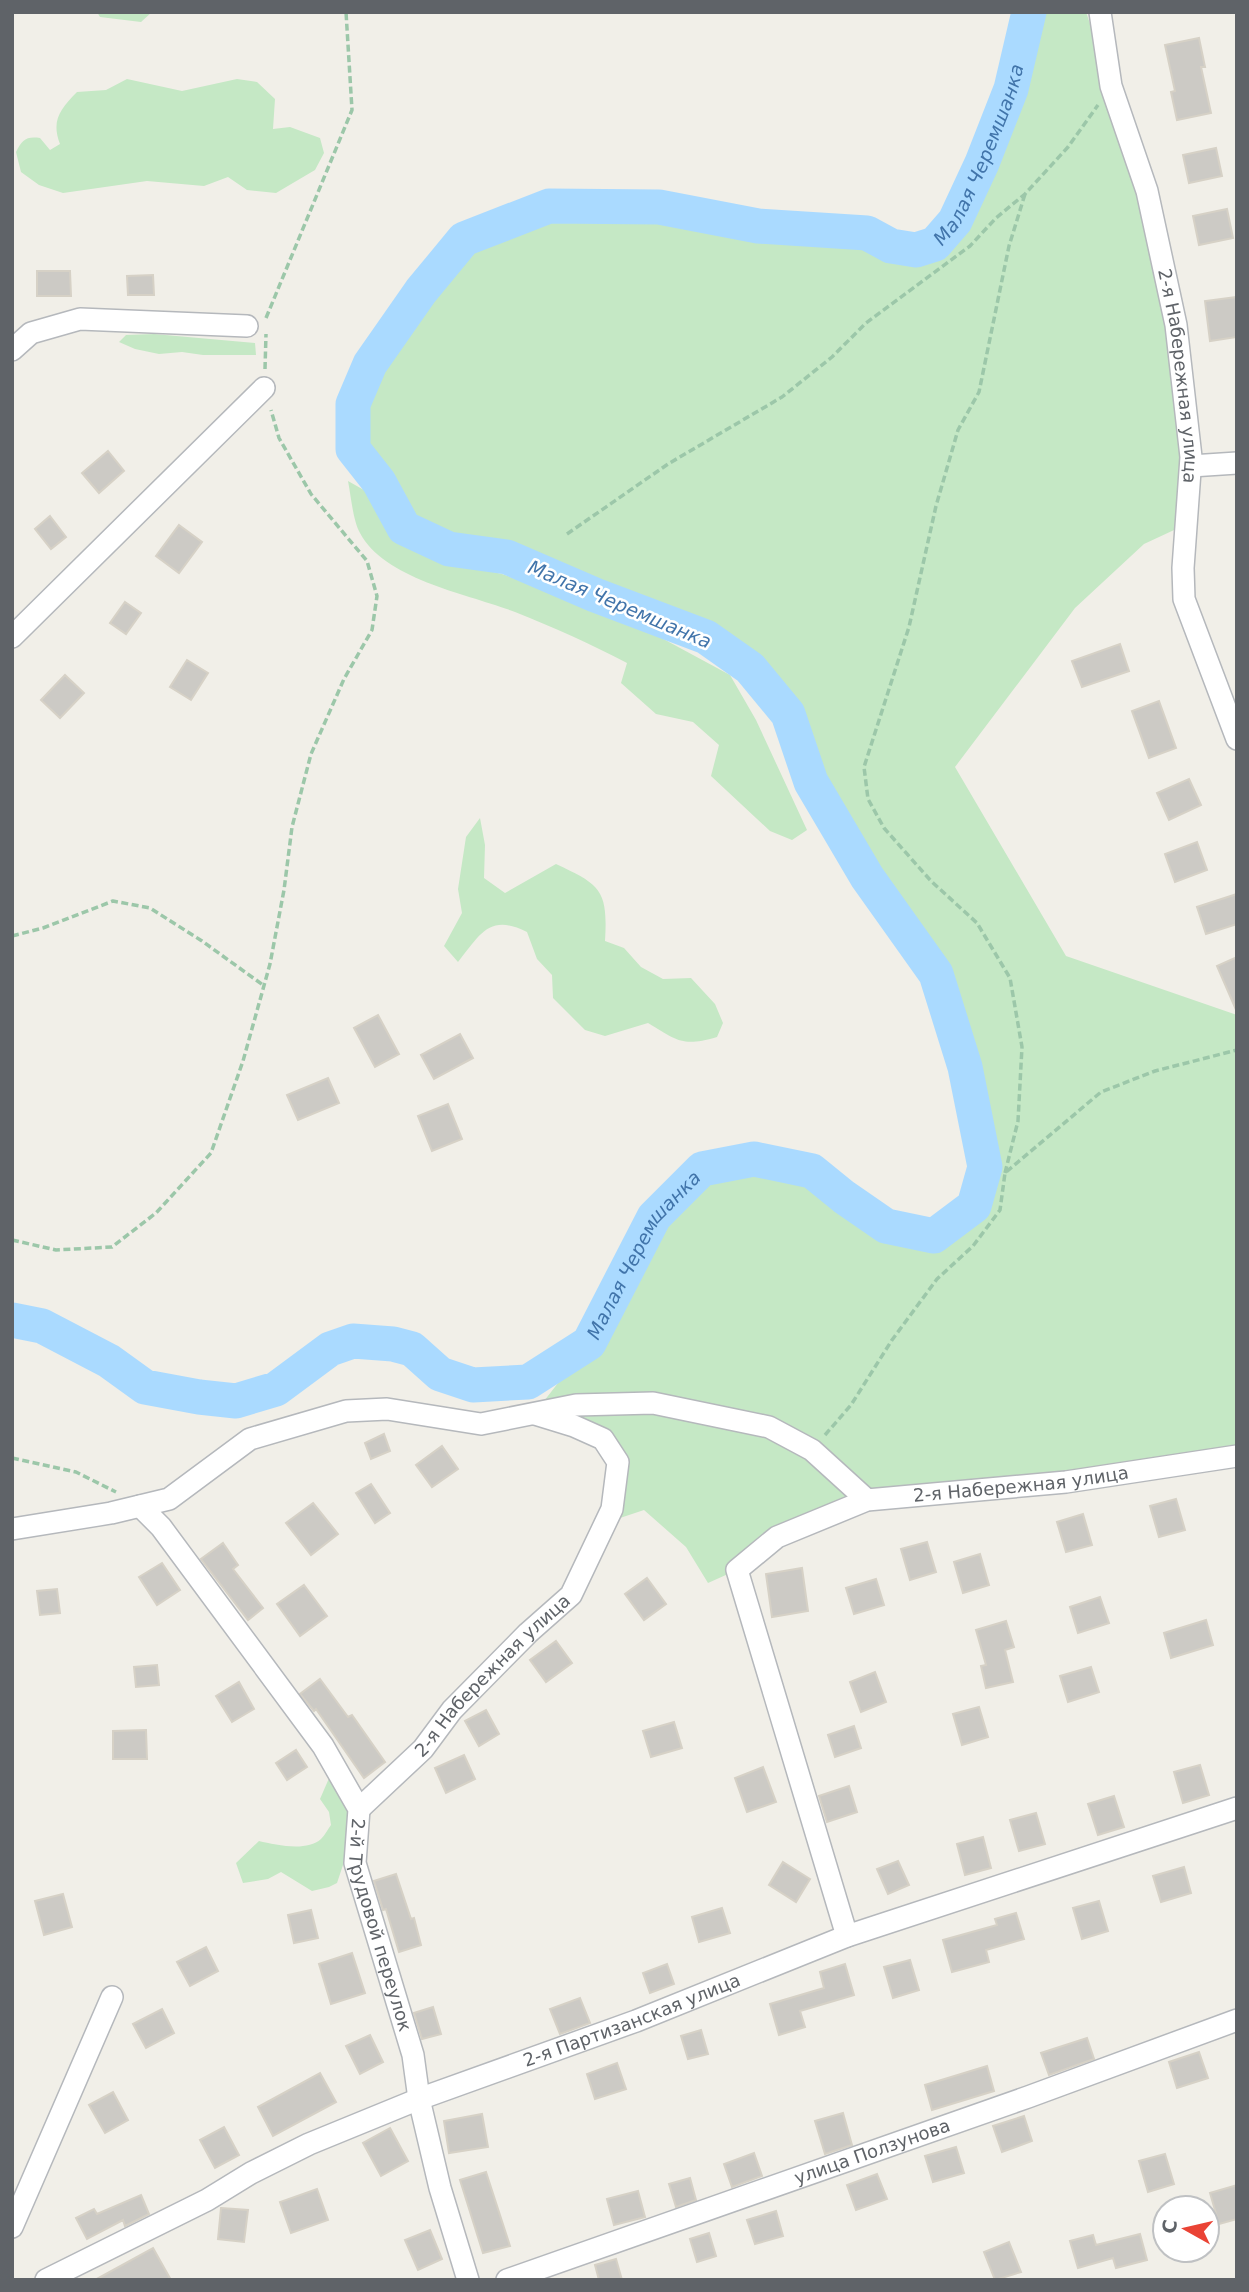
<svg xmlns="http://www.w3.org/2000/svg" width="1249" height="2292" font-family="'DejaVu Sans',sans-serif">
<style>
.green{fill:#c5e8c5}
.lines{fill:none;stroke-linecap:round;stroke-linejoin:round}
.river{stroke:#aadaff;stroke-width:35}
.building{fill:#cccac5;stroke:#d6d1c6;stroke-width:2}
.minor-casing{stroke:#b5b8bc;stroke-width:24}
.path{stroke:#9cc7a9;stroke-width:3.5;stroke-dasharray:7 3.5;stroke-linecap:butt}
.minor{stroke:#fff;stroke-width:21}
.labels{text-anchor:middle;stroke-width:5;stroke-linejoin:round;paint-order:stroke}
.street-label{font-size:18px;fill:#5f6368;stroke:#fff}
.water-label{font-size:19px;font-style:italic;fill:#4174aa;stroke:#fff}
</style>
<rect width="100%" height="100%" fill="#f1efe8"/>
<path class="green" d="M97 12H152L141 22 100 17Z
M1042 12H1086L1147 191 1176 325 1187 524 1144 544 1075 608 955 767 1066 956 1237 1015V1455L867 1500 737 1570 708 1583 686 1547 644 1510 617 1519 603 1439 534 1414 589 1343 654 1217 702 1169 754 1159 812 1171 844 1197 904 1230 934 1236 974 1206 985 1167 965 1067 936 974 867 877 811 782 788 714 750 668 706 637 595 595 507 557 449 549 404 528 379 482 353 449V404L370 364 421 291 464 239 567 206 659 207 758 226 867 233 891 246 916 250 935 244 955 221 982 163 1011 89 1028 23Z
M127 79 182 91 237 79 257 82 275 99 273 129 290 127 320 138 324 153 315 170 276 193 247 190 228 177 204 186 147 181 63 193 39 185 21 172 16 152C22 140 26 136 40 138L50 150 60 144C51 121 60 109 77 92L106 90Z
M154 334 255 343 256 355H203L182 352 159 354 135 349 119 342 126 335Z
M348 481 371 494 400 541 449 562 502 574 580 602 656 635 730 675 756 720 807 830 792 840 770 831 711 776 719 745 693 722 656 714 621 683 627 663C591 644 553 627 515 612 469 594 385 580 360 533 353 521 351 496 348 481Z
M480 818 485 845 484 878 505 893 556 864C601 885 608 890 605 941L624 948 641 967 663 979 691 978 715 1004 723 1023 717 1037C682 1047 678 1041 648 1023L605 1036 585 1030 553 998 552 975 537 959 527 932C489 913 480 935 458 962L444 946 462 913 458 889 466 837Z
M330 1776 351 1815 344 1862 337 1883 329 1887 312 1891 281 1872 268 1879 243 1883 236 1863 259 1841C276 1845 307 1852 321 1839 325 1835 328 1829 331 1825L329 1812 320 1799Z"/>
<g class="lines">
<path class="river" id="s1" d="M12 1320 42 1326 109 1361 145 1387 199 1397 236 1401 276 1389 330 1349 353 1341 393 1344 412 1349 440 1374 473 1385 528 1382 589 1343 654 1217 702 1169 754 1159 812 1171 844 1197 886 1226 934 1236 974 1206 985 1167 965 1067 936 974 867 877 811 782 788 714 750 668 706 637 595 595 507 557 449 549 404 528 379 482 353 449V404L370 364 421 291 464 239 549 206 659 207 758 226 867 233 891 246 916 250 935 244 955 221 982 163 1011 89 1029 12"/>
</g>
<path class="building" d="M1199 38 1205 67H1201L1211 113 1177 120 1171 92 1175 91 1165 45Z
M1216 148 1222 176 1189 183 1183 155Z
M1227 209 1233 238 1199 245 1193 216Z
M37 271H70L71 296H37Z
M153 275 154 295H128L127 276Z
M1237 297V337L1210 341 1205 301Z
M108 451 124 471 99 493 82 473Z
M50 516 66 537 51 549 35 529Z
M179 525 202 542 179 573 156 556Z
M125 602 141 613 126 634 110 623Z
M1120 644 1129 671 1082 687 1072 661Z
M187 660 208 673 191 700 170 687Z
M65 675 84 693 60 718 41 700Z
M1159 701 1176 748 1149 758 1132 711Z
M1189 779 1201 805 1169 820 1157 793Z
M1197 842 1207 870 1175 882 1165 854Z
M1237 894V924L1206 934 1197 907Z
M1237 957V1012L1217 966Z
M378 1015 399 1054 375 1067 354 1028Z
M460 1034 473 1058 434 1079 421 1055Z
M328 1078 339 1103 298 1120 287 1095Z
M448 1104 462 1139 432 1151 418 1116Z
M384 1434 390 1451 371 1459 365 1443Z
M442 1446 458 1469 432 1487 416 1465Z
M371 1484 390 1513 375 1523 356 1493Z
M1176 1499 1185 1530 1159 1537 1150 1506Z
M313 1503 338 1534 311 1555 286 1523Z
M1083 1514 1092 1545 1066 1552 1057 1522Z
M927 1542 936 1572 910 1580 901 1549Z
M223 1543 238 1565 233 1569 263 1608 248 1620 201 1559Z
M980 1554 989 1585 963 1593 954 1562Z
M162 1563 180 1590 157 1605 139 1577Z
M802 1568 808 1611 772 1617 766 1574Z
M647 1578 666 1604 644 1620 625 1594Z
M876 1579 884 1605 854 1614 846 1588Z
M304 1585 327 1616 300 1636 277 1604Z
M57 1589 60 1613 40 1615 37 1591Z
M1100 1597 1109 1623 1078 1633 1070 1607Z
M1206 1620 1213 1645 1171 1658 1164 1633Z
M1006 1621 1014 1647 1005 1650 1013 1682 986 1688 981 1666 986 1665 976 1630Z
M556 1641 572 1663 546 1682 530 1660Z
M157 1665 159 1685 136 1687 134 1667Z
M1091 1667 1099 1692 1068 1702 1060 1676Z
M875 1672 886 1702 861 1712 850 1682Z
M320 1679 348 1717 352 1715 385 1762 364 1778 316 1709 314 1711 300 1694Z
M239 1682 254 1709 232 1722 216 1696Z
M979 1707 988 1737 962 1745 953 1714Z
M486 1710 499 1734 479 1746 465 1721Z
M674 1722 682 1748 651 1757 643 1731Z
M854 1726 861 1748 835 1757 828 1735Z
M146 1730 147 1759H113V1731Z
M296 1750 307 1767 287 1780 276 1763Z
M464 1755 475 1779 446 1793 435 1768Z
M1200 1765 1209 1795 1183 1803 1174 1772Z
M763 1767 776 1802 747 1812 735 1778Z
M849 1786 857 1812 827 1822 819 1796Z
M1114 1796 1124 1827 1098 1835 1088 1804Z
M1036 1813 1045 1844 1019 1851 1010 1820Z
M983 1837 991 1868 965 1875 957 1844Z
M898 1861 909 1885 888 1894 877 1869Z
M783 1862 810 1879 796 1902 769 1885Z
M1184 1867 1191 1893 1161 1902 1153 1876Z
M396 1874 411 1919 414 1918 421 1945 399 1952 386 1909 383 1910 374 1881Z
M63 1894 72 1927 44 1935 35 1901Z
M1099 1901 1108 1931 1082 1939 1073 1908Z
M722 1908 730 1933 699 1942 692 1917Z
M311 1910 318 1938 294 1943 288 1915Z
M1016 1913 1024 1939 986 1950 989 1962 952 1972 943 1940 997 1925 995 1919Z
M206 1947 218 1971 190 1986 177 1962Z
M352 1953 365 1993 331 2004 319 1964Z
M910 1960 919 1990 893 1998 884 1967Z
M667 1964 674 1984 650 1993 643 1973Z
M845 1964 854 1995 800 2011 805 2027 779 2035 770 2004 824 1988 820 1972Z
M580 1998 590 2023 560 2034 550 2009Z
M433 2007 441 2034 422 2039 414 2013Z
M162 2009 174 2033 146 2048 133 2024Z
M701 2030 708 2054 688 2059 681 2036Z
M370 2035 383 2062 360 2074 346 2046Z
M1087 2038 1094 2059 1049 2075 1041 2053Z
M1199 2052 1208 2078 1177 2088 1169 2062Z
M617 2063 626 2089 595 2099 587 2074Z
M987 2066 994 2091 932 2110 925 2085Z
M320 2073 336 2102 273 2136 258 2107Z
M113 2092 128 2120 105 2133 89 2105Z
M843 2113 852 2145 825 2154 815 2121Z
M482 2114 488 2147 449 2153 444 2121Z
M1024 2116 1032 2141 1002 2152 993 2126Z
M224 2127 239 2155 215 2168 200 2140Z
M390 2128 408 2161 381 2176 363 2143Z
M956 2147 964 2173 933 2182 925 2156Z
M754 2153 762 2176 732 2187 724 2164Z
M1165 2154 1174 2184 1148 2192 1139 2161Z
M486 2172 510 2246 483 2253 460 2180Z
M877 2174 887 2199 856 2210 847 2185Z
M690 2178 696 2200 676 2207 669 2184Z
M1237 2185V2219L1219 2224 1210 2193Z
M317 2189 328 2220 291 2233 280 2202Z
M638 2191 645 2217 614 2225 607 2199Z
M141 2195 149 2214 125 2226 123 2220 87 2239 76 2218 94 2209 97 2214Z
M221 2208 248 2210 244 2242 218 2239Z
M776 2211 783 2236 755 2244 747 2220Z
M430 2230 442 2259 418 2270 405 2240Z
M709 2233 716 2256 697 2262 690 2239Z
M1140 2234 1147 2260 1116 2268 1113 2258 1078 2268 1070 2241 1093 2235 1096 2245Z
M1009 2242 1021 2272 995 2280 984 2252Z
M153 2248 171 2280H95Z
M616 2259 622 2280H599L595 2265Z"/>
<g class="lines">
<g class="minor-casing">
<g id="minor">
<path id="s2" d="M1100 12 1111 86 1147 191 1176 325 1191 457 1183 568 1184 599 1237 739"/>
<path d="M12 350 31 333 80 319 247 326"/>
<path d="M1191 466 1237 463"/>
<path d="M12 637 264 388"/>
<path id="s3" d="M140 1506 161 1527 323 1746 359 1809 355 1863 413 2055 419 2099 440 2188 468 2280"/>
<path d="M12 1529 111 1513 169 1499 250 1439 346 1411 387 1409 481 1424 576 1405 653 1403 769 1427 812 1450 867 1500"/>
<path id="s4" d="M359 1809 423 1749 452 1710 528 1633 571 1595 612 1509 618 1462 603 1439 574 1426 535 1414"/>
<path id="s5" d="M847 1936 737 1570 777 1537 867 1500 1066 1482 1237 1456"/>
<path d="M12 2227 112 1997"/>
<path id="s6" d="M46 2280 207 2200 251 2173 309 2144 419 2099 636 2021 847 1936 1237 1808"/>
<path id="s7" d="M507 2280 1028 2097 1237 2020"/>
</g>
</g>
<path class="path" d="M266 318 352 110 346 12
M265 369 266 334
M567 534 668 464 782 397 832 357 866 323 970 246 996 218 1025 194 1068 147 1098 105
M12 936 43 928 113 901 150 908 202 941 263 985
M1005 1173 1018 1121 1022 1047 1010 978 977 923 931 881 884 828 868 799 864 767 909 627 936 506 958 430 979 392 1009 246 1025 194
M12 1240 56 1250 112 1247 156 1213 211 1153 243 1061 270 964 284 890 292 827 311 754 344 679 372 630 377 596 367 561 311 494 279 438 271 410
M825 1435 851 1405 892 1340 937 1279 973 1246 1000 1210 1005 1173 1101 1092 1155 1071 1237 1050
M12 1458 76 1472 116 1492"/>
<use href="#minor" class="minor"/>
</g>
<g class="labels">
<g class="street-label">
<text dy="6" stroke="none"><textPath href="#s2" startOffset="374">2-я Набережная улица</textPath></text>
<text dy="6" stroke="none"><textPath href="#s5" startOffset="686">2-я Набережная улица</textPath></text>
<text dy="6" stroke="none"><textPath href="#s4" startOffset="189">2-я Набережная улица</textPath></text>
<text dy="6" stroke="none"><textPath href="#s3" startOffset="494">2-й Трудовой переулок</textPath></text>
<text dy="6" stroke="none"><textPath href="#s6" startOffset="642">2-я Партизанская улица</textPath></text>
<text dy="6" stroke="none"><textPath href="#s7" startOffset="387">улица Ползунова</textPath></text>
</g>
<g class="water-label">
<text dy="7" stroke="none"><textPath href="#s1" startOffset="3050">Малая Черемшанка</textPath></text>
<text transform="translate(620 604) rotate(23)" y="7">Малая Черемшанка</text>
<text dy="7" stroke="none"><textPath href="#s1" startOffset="740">Малая Черемшанка</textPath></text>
</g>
</g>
<rect width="1249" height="2292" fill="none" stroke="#5f6368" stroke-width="28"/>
<g transform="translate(1186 2229) rotate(278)"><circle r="33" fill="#ffffff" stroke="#bfc1c3" stroke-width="2"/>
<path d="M0-5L12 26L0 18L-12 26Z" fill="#ea4335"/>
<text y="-10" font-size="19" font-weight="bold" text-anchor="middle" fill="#5f6368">С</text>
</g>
</svg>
